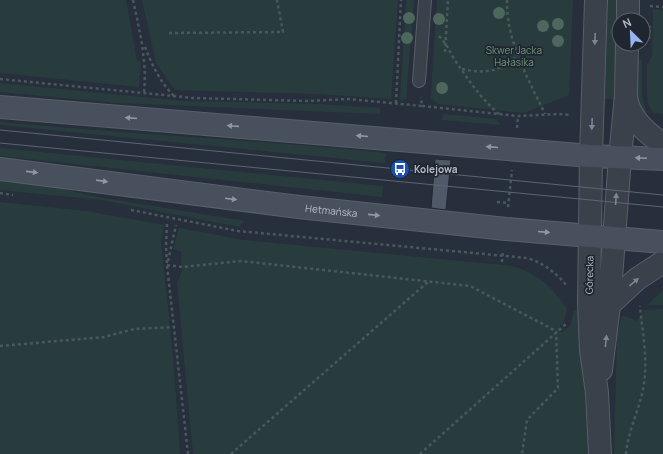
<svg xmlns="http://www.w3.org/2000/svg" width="663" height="454" font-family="Manrope,sans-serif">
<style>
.green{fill:#293c3d}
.building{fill:#505967;stroke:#212832}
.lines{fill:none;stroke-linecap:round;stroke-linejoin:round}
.service-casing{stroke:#585f69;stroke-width:14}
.minor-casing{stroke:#585f69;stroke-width:24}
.tertiary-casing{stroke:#585f69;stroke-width:24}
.secondary-casing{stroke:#585f69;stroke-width:24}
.path{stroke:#48585b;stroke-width:2.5;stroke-dasharray:3 3;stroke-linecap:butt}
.service{stroke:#3a414b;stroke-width:12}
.minor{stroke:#3a414b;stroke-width:22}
.tertiary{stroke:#3a414b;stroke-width:22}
.secondary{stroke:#48505e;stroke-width:22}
.tram{stroke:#5c6572;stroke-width:1}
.tree{fill:#4e675d}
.oneway{fill:#7e858f}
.oneway2{fill:#9096a2}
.labels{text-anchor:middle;stroke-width:3.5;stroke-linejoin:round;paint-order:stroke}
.park-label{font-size:10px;fill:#6f9579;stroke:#1f2630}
.poi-label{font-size:10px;font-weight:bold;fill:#b6bcc7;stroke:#1f2630;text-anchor:start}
.street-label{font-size:10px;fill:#b6bcc7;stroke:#1f2630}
</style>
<rect width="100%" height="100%" fill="#262f3b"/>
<path class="green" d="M0 0H126L137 61 141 62 139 87 0 73Z
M142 0H398L391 99 318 94 175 90 156 63Z
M406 0H414L406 99 400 100Z
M437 0H573L569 95 524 113 438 104 431 98V94Z
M608 0H617L614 99H605Z
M653 9 663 10V114L653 113 648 104 647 93V65L652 56Z
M642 59V97L647 113H642L637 97 638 61Z
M0 83 183 101 318 104 380 108V114L117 103 0 92Z
M443 114 497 119 500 125 442 120Z
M0 122C129 134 258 140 386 153L385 163 0 125Z
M0 148 383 186 382 197 0 156Z
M0 180 52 186 92 196 245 221 239 227 102 200 0 190Z
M0 202 86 211 164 225 161 241 173 356 180 454H0Z
M179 228 244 240 512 266C539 274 551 286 567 309L563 324 560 325 561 333 570 326 574 311H581L588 454H193L177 283 182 272 181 252 173 249Z
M663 290V305H647Z
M663 309V454H614L617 335 622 315 637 321 644 310Z"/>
<path class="building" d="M435 159 451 160 446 210 431 208Z"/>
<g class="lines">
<g class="service-casing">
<path id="service" d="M419 81 425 0"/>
</g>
<g class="minor-casing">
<path id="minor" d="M628 20V0
M626 97C629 118 646 133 663 144
M591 156 596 0
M620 158 626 95 627 44"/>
</g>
<g class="tertiary-casing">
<path id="tertiary" d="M591 156 589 303 591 350 597 393 600 454
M609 305 637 279 663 262
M601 370 609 305 620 158"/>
</g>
<g class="secondary-casing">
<g id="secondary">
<path d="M0 107 591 156 663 159"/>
<path id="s1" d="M0 169 299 207 506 229 663 242"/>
</g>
</g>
<path class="path" d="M133 0C140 32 147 61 144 93
M507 0C506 41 528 78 545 114
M650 6 663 7
M169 33 283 32 277 0
M439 36C446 43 449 50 454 59 468 79 480 98 499 114
M649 39 650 26
M145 47C152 65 160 82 174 96
M445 52 448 0
M462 69C486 74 500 72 518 55
M0 79 194 98 308 101 348 99 422 106 421 97
M396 103 401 0
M422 106 518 116 558 114 570 115
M517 128 518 116
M0 193 13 195
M497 202 508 203
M508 207 512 170
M131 210 238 231 527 258C544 263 556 273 567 286
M167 224 166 246 167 265 188 454
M168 261 176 225
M502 262 503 250
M167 265 182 267 241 261 470 286 556 331 558 388 527 420 522 454
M0 346 104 337 134 329 174 327
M231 454 429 281
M420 454 567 323
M626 454C628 429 641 407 644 383 648 357 642 331 640 306"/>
<use href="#service" class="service"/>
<use href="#minor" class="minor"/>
<use href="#tertiary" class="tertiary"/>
<use href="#secondary" class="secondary"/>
<path class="tram" d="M0 130 663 195
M0 143 663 207"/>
</g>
<g class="tree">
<circle cx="499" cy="13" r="6"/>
<circle cx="409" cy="18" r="6"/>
<circle cx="439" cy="19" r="6"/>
<circle cx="558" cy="24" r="6"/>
<circle cx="543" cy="26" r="6"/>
<circle cx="407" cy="38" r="6"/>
<circle cx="558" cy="41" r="6"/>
<circle cx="442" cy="88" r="6"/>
</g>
<defs><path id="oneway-solid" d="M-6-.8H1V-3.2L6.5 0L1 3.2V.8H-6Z"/></defs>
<g class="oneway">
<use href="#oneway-solid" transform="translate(595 39) rotate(92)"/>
<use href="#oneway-solid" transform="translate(592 124) rotate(92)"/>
<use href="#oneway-solid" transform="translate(616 199) rotate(-86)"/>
<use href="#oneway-solid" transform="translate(634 282) rotate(-39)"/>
<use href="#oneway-solid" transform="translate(606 341) rotate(-84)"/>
</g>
<g class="oneway2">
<use href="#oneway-solid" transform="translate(131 118) rotate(-175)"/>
<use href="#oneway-solid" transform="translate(233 126) rotate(-176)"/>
<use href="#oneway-solid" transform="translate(362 136) rotate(-175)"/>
<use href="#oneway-solid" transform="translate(492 147) rotate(-175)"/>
<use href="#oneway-solid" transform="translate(641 158) rotate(-178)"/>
<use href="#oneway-solid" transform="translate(32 172) rotate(6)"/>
<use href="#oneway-solid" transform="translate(102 181) rotate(8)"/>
<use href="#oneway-solid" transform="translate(231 199) rotate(7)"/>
<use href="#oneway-solid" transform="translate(374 215) rotate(6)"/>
<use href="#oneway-solid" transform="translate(544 232) rotate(5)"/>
</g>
<defs>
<g id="bus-disc" transform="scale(1)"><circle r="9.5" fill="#1a4fb4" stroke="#1f2630"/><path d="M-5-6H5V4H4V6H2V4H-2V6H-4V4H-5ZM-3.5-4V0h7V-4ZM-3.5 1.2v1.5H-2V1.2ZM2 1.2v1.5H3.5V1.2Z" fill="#fff"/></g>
</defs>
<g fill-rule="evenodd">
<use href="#bus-disc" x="400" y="169"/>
</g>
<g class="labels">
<g class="park-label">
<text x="514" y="54">Skwer Jacka<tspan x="514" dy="12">Hałasika</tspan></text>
</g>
<g class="poi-label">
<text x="414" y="173">Kolejowa</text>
</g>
<g class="street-label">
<text dy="4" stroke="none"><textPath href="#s1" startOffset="334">Hetmańska</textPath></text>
<text transform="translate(589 275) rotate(-89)" y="4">Górecka</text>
</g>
</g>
<g transform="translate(631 32) rotate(336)"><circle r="19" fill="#1f2630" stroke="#5b626c"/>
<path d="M0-3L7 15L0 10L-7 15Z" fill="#94b5ed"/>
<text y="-6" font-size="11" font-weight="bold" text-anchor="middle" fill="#b6bcc7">N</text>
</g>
</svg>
